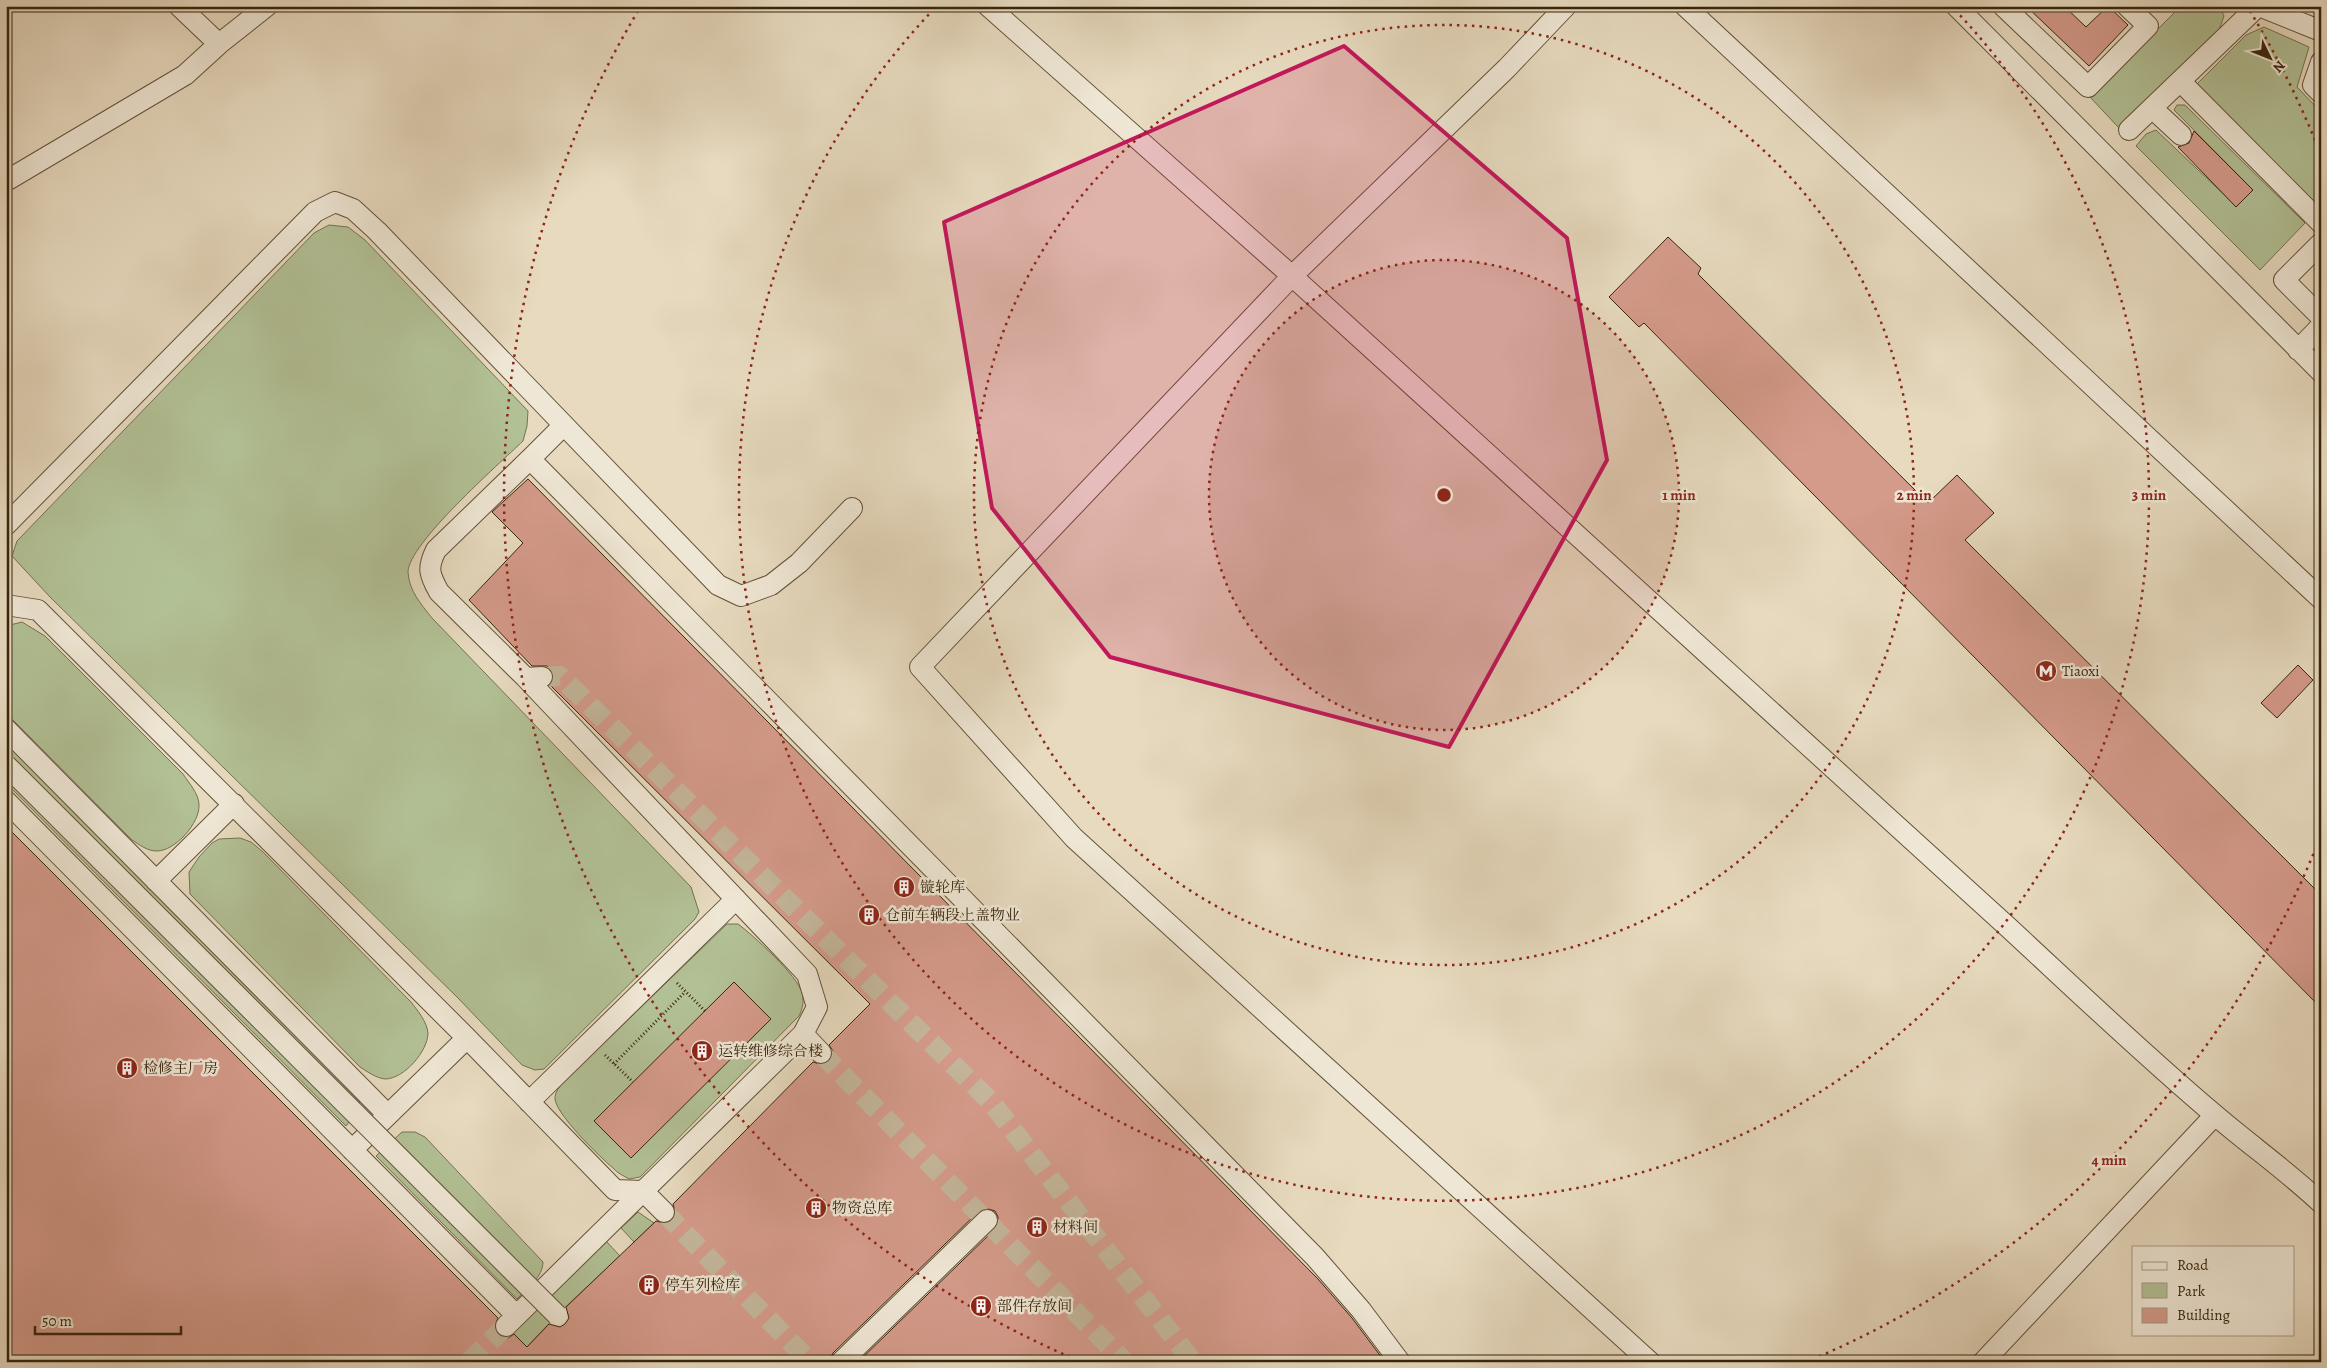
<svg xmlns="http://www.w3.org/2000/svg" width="2327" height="1368" font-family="Alegreya,'Noto Serif SC',serif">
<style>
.green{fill:#b2c095;stroke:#747250}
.building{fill:#d49a8a;stroke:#37250c}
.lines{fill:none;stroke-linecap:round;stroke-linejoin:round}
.minor-tunnel{stroke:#c4b69b;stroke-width:20;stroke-dasharray:20 10;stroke-linecap:butt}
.minor-casing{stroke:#635239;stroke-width:22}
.path{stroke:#37250c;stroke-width:3;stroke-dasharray:1 2.5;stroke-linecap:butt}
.minor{stroke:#efe7d5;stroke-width:20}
.minor-bridge-casing{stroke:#635239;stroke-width:22;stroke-linecap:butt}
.minor-bridge{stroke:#efe7d5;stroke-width:20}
.marked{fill:#c2185b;fill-opacity:0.2;stroke:#c2185b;stroke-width:4;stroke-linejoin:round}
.ring{fill:none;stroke:#8f2418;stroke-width:2.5;stroke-dasharray:2.5 5}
.labels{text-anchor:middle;stroke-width:5;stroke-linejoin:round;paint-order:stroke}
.poi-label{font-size:15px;fill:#37250c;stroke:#efe7d5;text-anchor:start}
.centre{fill:#8f2418;stroke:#efe7d5;stroke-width:2.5}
.ring-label{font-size:15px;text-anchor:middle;font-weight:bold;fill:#8f2418;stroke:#efe7d5;stroke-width:5;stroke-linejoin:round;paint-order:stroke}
</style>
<rect width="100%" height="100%" fill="#e7dabf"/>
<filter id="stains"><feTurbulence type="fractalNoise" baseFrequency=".004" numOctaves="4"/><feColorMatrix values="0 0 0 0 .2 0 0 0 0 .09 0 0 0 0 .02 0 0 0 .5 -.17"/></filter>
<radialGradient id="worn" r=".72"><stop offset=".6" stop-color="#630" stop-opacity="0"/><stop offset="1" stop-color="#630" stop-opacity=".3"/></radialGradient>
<path class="green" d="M2169 6H2215L2220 8 2224 16 2219 30 2119 128 2090 97 2174 13Z
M2264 27 2309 47 2297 87 2321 112V205L2319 206 2197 84 2246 35Z
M2177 105H2185L2305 223 2260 270 2136 146 2146 134 2156 130 2236 206 2253 190 2174 110Z
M329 225 348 227 365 240 528 411 527 426 523 441C500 463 408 544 408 572 409 591 421 604 432 618L691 887 699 912 695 919 544 1069 535 1070 522 1065 459 999 50 597 12 556 17 541 314 233Z
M22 622 45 636 183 774C189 783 199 794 199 805 200 823 175 851 157 851 147 851 140 845 132 840L6 713V626Z
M6 742 351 1091 359 1100 360 1108 346 1126 6 783Z
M240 838 251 842 263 852 411 1002C418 1011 427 1022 428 1033 428 1051 404 1079 385 1079 376 1078 368 1072 360 1067L190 894 189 872 199 857 212 843 219 839Z
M727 924H738C753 935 798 976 802 993 804 1001 803 1008 799 1016L640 1177 629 1179C624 1176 617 1173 613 1168 601 1158 553 1112 555 1097 556 1087 569 1077 576 1070Z
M402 1132H415L425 1137 543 1262C543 1277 527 1288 517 1299L376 1156Z
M638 1212 654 1223 634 1242 621 1228Z
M606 1241 620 1256 557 1315 527 1347 512 1333Z"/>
<path class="building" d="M2026 6H2064L2086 27 2108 6 2128 25 2089 66Z
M2194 131 2253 190 2236 207 2178 147 2189 143Z
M1668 237 1701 268 1698 274 1928 503 1957 475 1994 513 1965 540 2321 895V1008L1644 323 1639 327 1609 297Z
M528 479 1318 1279 1352 1318 1385 1362H858L995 1229 998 1223V1217L995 1211 985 1208 979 1211 833 1353 829 1362H6V826L498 1318 494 1328 498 1335 508 1338 514 1334 527 1347 549 1324 560 1327 565 1324 569 1318 566 1307 656 1221 667 1224 673 1220 676 1215 673 1204 813 1062 823 1065 829 1061 833 1051 829 1045 870 1004 568 703 550 685 554 677 552 670 547 666H532L469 600 523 543 492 512Z
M2298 665 2313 680 2277 718 2261 703Z
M734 982 771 1019 631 1158 594 1121Z"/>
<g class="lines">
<path class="minor-tunnel" d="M542 677 560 676 991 1102 1193 1362
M821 1053 1125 1362
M664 1212 810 1362
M469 1362 506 1326"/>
<g class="minor-casing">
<path id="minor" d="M179 6 219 44
M988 6 1292 276 2009 928C2077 991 2144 1055 2215 1115 2250 1145 2287 1171 2321 1203
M1566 6 1507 68 1292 276 920 667 1074 838 1650 1362
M1685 6 2321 599
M1956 6 2321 372
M2003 6 2088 87 2148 26 2127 6
M2259 6 2321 31
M2321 62 2313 85 2321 93
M2180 81 2321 223
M2152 108 2181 135
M2129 130 2258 6
M6 181 185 75 219 44 267 6
M2321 243 2284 280 2321 317
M2298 350 2321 326
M530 459 564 425
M6 525 315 212 335 202 353 209 377 231 718 585 741 596 771 585 799 563 852 508
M6 605 38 610 467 1038 615 1190 643 1191 664 1212
M542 677 526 678 439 592C429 574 427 568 436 550L530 459 1315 1257 1361 1310 1400 1362
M526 678 807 974 817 1007 803 1034
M6 729 388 1115
M6 801 516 1315
M156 881 234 804
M529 1102 736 899
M352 1150 467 1038
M506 1326 803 1034 821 1053
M841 1362 987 1220
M1983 1362 2215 1115"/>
</g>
<path class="path" d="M677 983 705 1011
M605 1055 633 1082
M614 1064 685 992"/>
<use href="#minor" class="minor"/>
<g class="minor-bridge-casing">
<path id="minor-bridge" d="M6 765 557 1315"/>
</g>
<use href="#minor-bridge" class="minor-bridge"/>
</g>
<path class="marked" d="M1344 46 1567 238 1607 460 1449 747 1110 657 992 508 944 222Z"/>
<circle cx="1444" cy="495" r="235" fill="#8f2418" fill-opacity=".12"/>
<g class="ring">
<circle cx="1444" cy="495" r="235"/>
<circle cx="1444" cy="495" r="470"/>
<path d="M1955 10A705 705 0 1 1 933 10"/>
<path d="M2319 840A940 940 0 0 1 1811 1360M1077 1360A940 940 0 0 1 638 11M2250 11A940 940 0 0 1 2319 150"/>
</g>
<defs>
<g id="metro-disc" transform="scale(1.125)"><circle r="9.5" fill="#8f2418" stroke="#efe7d5"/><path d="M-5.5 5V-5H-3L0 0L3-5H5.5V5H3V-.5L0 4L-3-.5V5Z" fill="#fff"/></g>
<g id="building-disc" transform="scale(1.125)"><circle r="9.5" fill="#8f2418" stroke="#efe7d5"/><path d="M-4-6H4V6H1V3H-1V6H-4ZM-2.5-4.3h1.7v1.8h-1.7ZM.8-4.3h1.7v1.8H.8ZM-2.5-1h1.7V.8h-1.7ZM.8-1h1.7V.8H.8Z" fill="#fff"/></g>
</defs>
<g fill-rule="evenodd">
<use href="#metro-disc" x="2046" y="671"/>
<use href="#building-disc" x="904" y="887"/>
<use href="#building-disc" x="869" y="915"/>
<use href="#building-disc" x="702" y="1051"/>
<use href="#building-disc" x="127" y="1068"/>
<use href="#building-disc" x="816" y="1208"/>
<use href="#building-disc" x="1037" y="1227"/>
<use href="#building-disc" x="649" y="1285"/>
<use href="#building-disc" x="981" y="1306"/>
</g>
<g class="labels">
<g class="poi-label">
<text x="2062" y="676">Tiaoxi</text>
<text x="920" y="892">镟轮库</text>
<text x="885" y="920">仓前车辆段上盖物业</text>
<text x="718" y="1056">运转维修综合楼</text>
<text x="143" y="1073">检修主厂房</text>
<text x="832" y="1213">物资总库</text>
<text x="1053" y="1232">材料间</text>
<text x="665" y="1290">停车列检库</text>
<text x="997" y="1311">部件存放间</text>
</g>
</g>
<circle cx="1444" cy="495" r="8" class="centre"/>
<g class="ring-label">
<text x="1679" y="500">1 min</text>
<text x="1914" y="500">2 min</text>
<text x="2149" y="500">3 min</text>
<text x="2109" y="1165">4 min</text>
</g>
<rect width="2327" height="1368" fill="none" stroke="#e7dabf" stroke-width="25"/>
<rect x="8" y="8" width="2312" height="1353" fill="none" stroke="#37250c" stroke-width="2.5"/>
<rect x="12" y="12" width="2302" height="1343" fill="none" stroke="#37250c"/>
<rect x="2132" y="1246" width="162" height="90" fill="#efe7d5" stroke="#a59985"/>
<rect x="2142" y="1262" width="25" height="8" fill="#efe7d5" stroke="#a59985"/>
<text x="2177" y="1270" font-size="15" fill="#37250c">Road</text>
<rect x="2142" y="1283" width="25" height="15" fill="#b2c095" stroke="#a59985"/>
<text x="2177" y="1296" font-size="15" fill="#37250c">Park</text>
<rect x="2142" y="1308" width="25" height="15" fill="#d49a8a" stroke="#a59985"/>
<text x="2177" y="1320" font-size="15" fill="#37250c">Building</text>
<g transform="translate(2270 58) rotate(133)" stroke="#efe7d5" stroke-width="4" paint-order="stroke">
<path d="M0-4L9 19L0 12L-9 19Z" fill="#37250c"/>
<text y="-8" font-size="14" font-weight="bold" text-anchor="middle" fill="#37250c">N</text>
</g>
<path d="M35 1326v8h146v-8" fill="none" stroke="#37250c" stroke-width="2.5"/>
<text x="42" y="1326" font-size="15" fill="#37250c" stroke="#efe7d5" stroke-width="4" paint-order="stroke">50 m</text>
<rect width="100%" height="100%" filter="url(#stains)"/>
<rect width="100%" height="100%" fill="url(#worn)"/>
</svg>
